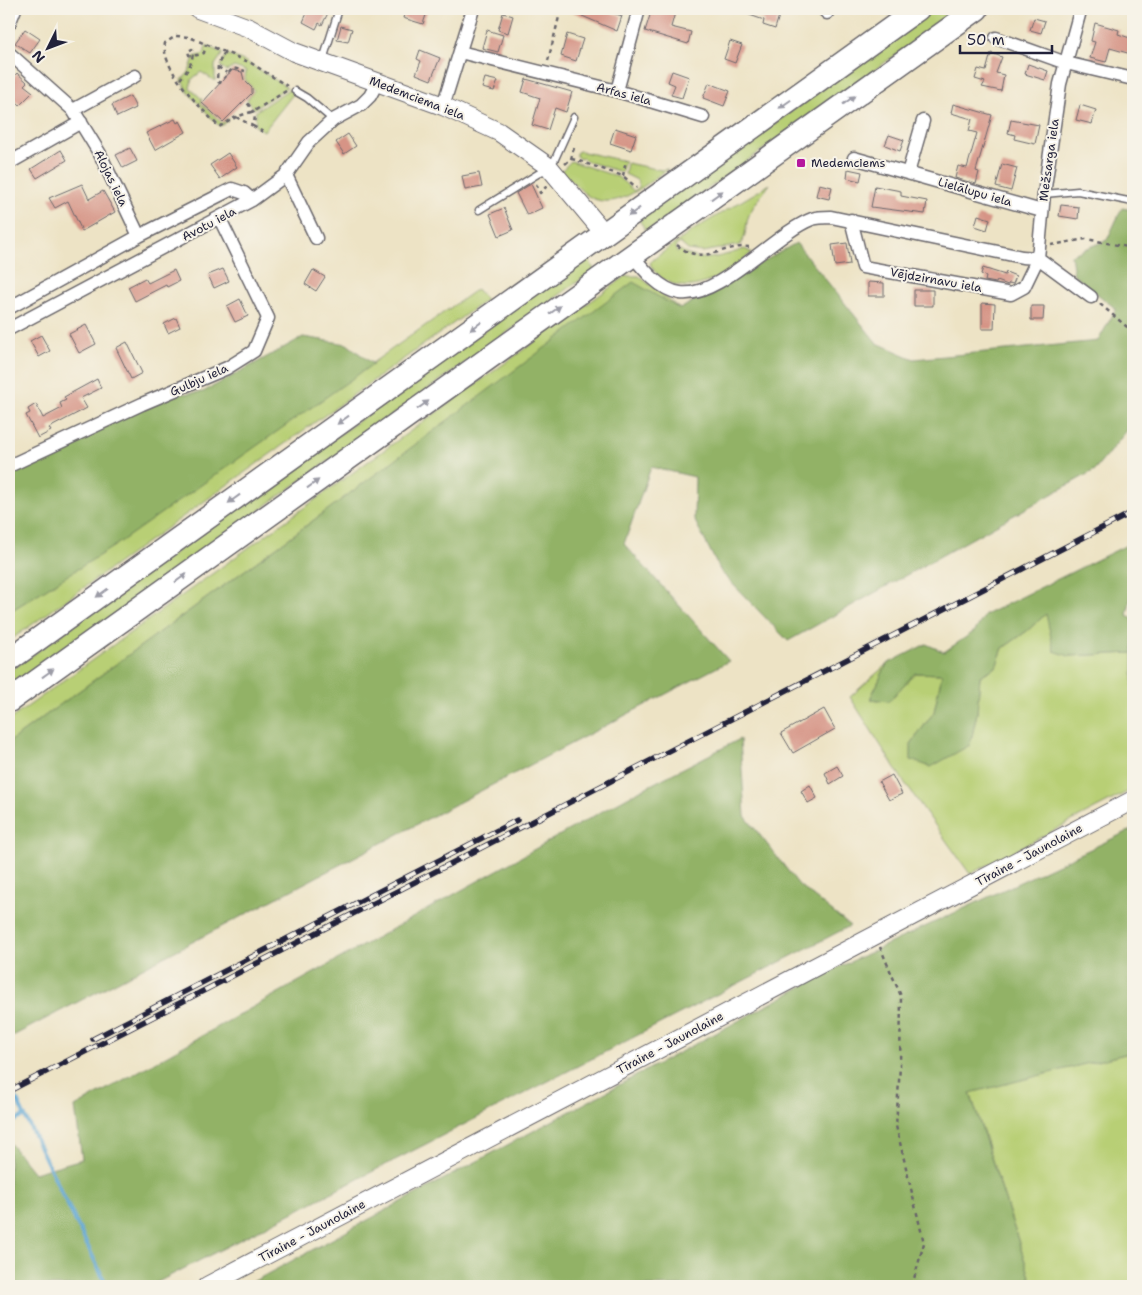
<svg xmlns="http://www.w3.org/2000/svg" width="1142" height="1295" font-family="'Shantell Sans',sans-serif">
<style>
.green{fill:#b8cf74;stroke:#6d7858}
.forest{fill:#92b266;stroke:#5a6a50}
.lines{fill:none;stroke-linecap:round;stroke-linejoin:round}
.stream{stroke:#5ca5d3;stroke-width:4}
.building{fill:#d69486}
.lane-casing{stroke:#69666b;stroke-width:9}
.street-casing{stroke:#69666b;stroke-width:15}
.secondary-casing{stroke:#69666b;stroke-width:20}
.highway-casing{stroke:#69666b;stroke-width:25}
.path{stroke:#69666b;stroke-width:2.5;stroke-dasharray:4 4;stroke-linecap:butt}
.lane{stroke:#fff;stroke-width:6}
.street{stroke:#fff;stroke-width:12}
.secondary{stroke:#fff;stroke-width:18}
.highway{stroke:#fff;stroke-width:22}
.rail-casing{stroke:#22223b;stroke-width:5.5}
.rail{stroke:#f7f3e8;stroke-width:4;stroke-dasharray:11;stroke-linecap:butt}
.oneway{fill:#9c9ca7}
.poi-dot{fill:#b5179e;stroke:#f7f3e8;stroke-width:2}
.labels{text-anchor:middle;stroke-width:4;stroke-linejoin:round;paint-order:stroke}
.street-label{font-size:12px;fill:#22223b;stroke:#f7f3e8}
.poi-label{font-size:12px;fill:#22223b;stroke:#f7f3e8;text-anchor:start}
</style>
<rect width="100%" height="100%" fill="#f7f3e8"/>
<filter id="ink" filterUnits="userSpaceOnUse"><feTurbulence type="fractalNoise" baseFrequency=".02" numOctaves="2"/><feDisplacementMap in="SourceGraphic" scale="10" xChannelSelector="R" yChannelSelector="G"/><feConvolveMatrix kernelMatrix="1 2 1 2 8 2 1 2 1" color-interpolation-filters="sRGB"/></filter>
<filter id="wash" filterUnits="userSpaceOnUse"><feTurbulence type="fractalNoise" baseFrequency=".0096" numOctaves="4" result="noise"/><feDisplacementMap in="SourceGraphic" scale="20" xChannelSelector="R" yChannelSelector="G"/><feGaussianBlur stdDeviation="1.12" result="paint"/><feColorMatrix in="noise" values="0 0 0 0 0 0 0 0 0 0 0 0 0 0 0 0 0 1.4 0 .05"/><feComposite in="paint" operator="in"/></filter>
<g filter="url(#wash)">
<rect width="100%" height="100%" fill="#ede3c5"/>
<path class="green" d="M935 9H960L647 232 639 220Z
M206 46 223 53 215 65V81L201 72 192 79 190 88 202 99 201 103 222 123 230 118 223 125 219 126 188 92 182 80 189 72 194 57 204 54Z
M227 54 246 62 287 87 254 109 247 100 254 90 245 79 246 71 234 67 227 71 220 66Z
M289 89 294 93 264 131 255 126 256 111Z
M579 151 625 161 621 172 586 161 583 158 580 159 576 156V153Z
M571 161 618 177 634 191 639 187 637 180 625 174 627 163 661 170 668 169C644 185 613 216 584 193 576 186 569 178 561 171Z
M770 184C763 194 754 204 749 215 745 225 747 237 740 245L702 252 688 250 680 243 675 247 677 252 680 250C701 265 722 256 745 249L752 253C727 271 696 299 665 280 658 275 653 271 650 263L654 259 695 229Z
M584 259H589L594 270 9 690V672Z
M626 276H639L680 309 318 517 9 742V720Z
M477 289 486 300 9 641V612L116 544Z
M1046 613 1069 656 1133 653V789L970 874 902 779 850 697 887 664 870 699 889 701 915 673 942 674 934 712 911 744 970 745 977 713 980 676 996 667 1003 648 1027 631Z
M1133 1052V1286H1033L970 1092Z"/>
<path class="forest" d="M1122 208 1133 210V423L1095 470 788 641 721 572 694 519 695 477 651 467 624 544 729 661 9 1038V742L318 517 633 282 680 309 796 243 877 343 914 359 1098 341 1116 309 1074 275 1071 255 1107 240Z
M303 337 347 344 373 364 116 545 9 612V475L168 395 203 392Z
M1133 542V586L1127 615 1133 618V653L1069 656 1054 651 1046 614 1027 631 1003 648 996 667 980 676 977 713 970 745 931 767 911 760V744L934 712 942 674 915 673 889 701 870 699 887 664 926 644 944 652 975 631 985 615Z
M740 739 745 816 799 885 850 926 150 1286H9V1142L34 1173 82 1159 75 1107 633 794Z
M1133 829V1052L970 1093 1033 1286H245L833 970Z"/>
<g class="lines">
<path class="stream" d="M15 1096 107 1286
M9 1124 24 1116"/>
</g>
<g id="blocks">
<path class="building" d="M309 9H323L329 11 322 25 319 23 316 29 303 22Z
M406 9H428L423 24 403 18Z
M566 9H600L622 16 617 31Z
M652 9H676L671 27 691 32 688 44 645 31Z
M738 9H781L775 29 763 25 764 20 738 11Z
M503 13 513 16 508 33 498 30Z
M1034 18 1045 21 1041 33 1030 30Z
M1095 23 1119 30 1118 34 1133 39V52L1131 54 1110 48 1106 62 1090 58 1095 42 1091 41Z
M341 26 352 29 348 42 337 40Z
M25 29 40 39 30 53 15 43Z
M487 30 503 35 498 52 482 48Z
M567 34 583 39 576 61 561 56Z
M730 41 742 45 735 63 724 59Z
M420 50 440 58 431 80 416 74 421 61 417 59Z
M991 53 1002 57 996 73 1004 75 1001 91 982 87 985 82 975 79 978 69 986 71Z
M1028 64 1048 71 1045 80 1025 74Z
M232 70 242 72 244 80 252 88V93L223 122 202 103Z
M672 71 689 77 682 98 671 95 675 85 668 82Z
M17 73 27 82 24 85 33 92 20 105 9 95 12 91 9 87V82Z
M485 78 498 81 494 91 482 88Z
M526 79 572 92 566 112 555 108 548 130 532 125 540 98 522 92Z
M709 83 730 91 724 106 703 98Z
M130 96 136 108 117 117 112 105Z
M953 104 992 115 976 171 979 172 976 184 955 178 958 166 967 168 977 133 969 131 972 119 951 113Z
M1080 105 1096 110 1092 124 1076 120Z
M175 119 177 123 180 121 186 132 155 150 146 133Z
M1011 120 1039 125 1035 144 1014 139 1015 135 1008 133Z
M615 128 636 135 631 150 610 143Z
M348 134 356 146 344 154 336 142Z
M889 135 904 140 900 151 885 145Z
M130 148 137 161 123 168 116 155Z
M61 150 67 160 37 178 31 169Z
M228 153 237 167 220 179 210 165Z
M1002 164 1017 168 1011 191 996 187Z
M848 169 862 172 860 181 847 178Z
M479 173 482 187 465 190 462 176Z
M82 184 89 199 103 191 115 212 82 231 68 201 55 208 49 198Z
M531 184 542 208 527 215 516 193Z
M819 184 832 187 829 199 816 196Z
M875 186 901 191V196L927 201 925 214 871 207Z
M1061 205 1079 207 1078 219 1059 216Z
M504 208 513 230 499 236 490 214Z
M978 215 990 219 987 230 975 226Z
M847 243 850 264 835 266 832 245Z
M983 268 1005 275 1006 272 1016 276 1013 284 1009 283 1008 285 997 281 996 283 985 281 986 277 981 274Z
M223 269 229 281 214 288 208 275Z
M174 270 179 281 167 287 166 285 135 301 128 287 145 278 148 283Z
M313 270 325 277 316 291 305 284Z
M868 282 884 283V296H868Z
M914 290H933V306H914Z
M240 299 248 316 235 322 227 306Z
M982 303 995 304 994 329H982Z
M1031 306H1044L1043 320H1031Z
M176 318 180 327 168 333 164 324Z
M86 325 96 344 79 353 69 334Z
M41 335 50 351 39 357 30 341Z
M127 342 142 373 131 379 116 348Z
M97 379 101 388 81 398 87 408 49 428 51 431 38 438 26 415 30 413 28 409 36 404 43 418 62 408 60 403 66 400 64 397Z
M824 709 835 729 793 753 781 733Z
M837 766 843 776 830 784 825 773Z
M892 775 902 794 889 800 879 782Z
M810 785 817 798 808 803 801 791Z"/>
</g>
</g>
<g filter="url(#ink)">
<use href="#blocks" fill-opacity="0" stroke="#69666b" stroke-width="1"/>
<g class="lines">
<g class="lane-casing">
<path id="lane" d="M323 60 339 9
M295 91 307 98 333 120
M1044 194 1078 191 1133 202
M479 210 549 167 555 159 574 117"/>
</g>
<g class="street-casing">
<path id="street" d="M823 9 827 13
M9 24 15 9
M996 38 1066 63 1133 79
M460 52 617 91 703 117
M9 53 73 110 100 154 139 236
M617 91 639 9
M443 106 473 9
M73 110 135 76
M854 158 1042 211
M9 163 81 122
M908 173 923 121
M286 175 316 238
M851 220 863 267 1011 294 1024 287 1038 258 1044 194 1060 84 1079 15
M632 255C644 270 660 290 680 293 718 299 775 233 812 219 818 217 825 217 831 217L1022 257 1038 258 1091 297
M9 308 139 236 232 189 244 193 252 200
M9 329 252 200 286 175 309 142 333 120 361 105 370 96 378 81
M9 466 142 404 227 368 254 351 268 318 220 219"/>
</g>
<g class="secondary-casing">
<path id="secondary" d="M198 9 249 28 294 52 443 106 499 132 549 167 604 233
M207 1286 1133 800"/>
</g>
<g class="highway-casing">
<path id="highway" d="M9 660 918 9
M9 701 977 9"/>
</g>
<path class="path" d="M225 52 218 64 217 81 220 83 233 68 245 71
M548 61 561 9
M218 67 227 73
M180 79C187 72 195 60 192 49L188 51 189 55C194 56 199 55 204 53L206 44
M286 91 254 111 236 117 219 127C203 110 160 68 165 43L176 36 189 37 251 63 287 86
M236 117 253 126C257 115 253 111 246 101
M253 126 263 132
M571 159 574 148
M565 164 571 159 576 160 623 176 637 188
M623 176 626 160
M536 184 540 193 547 186
M677 245C704 267 720 245 749 247
M1051 245 1086 239 1133 248
M1100 304 1133 332
M880 947 901 996 900 1066 896 1126 924 1243 912 1286"/>
<use href="#lane" class="lane"/>
<use href="#street" class="street"/>
<use href="#secondary" class="secondary"/>
<use href="#highway" class="highway"/>
<g class="rail-casing">
<path id="rail" d="M93 1039 517 820
M9 1091 1133 512"/>
</g>
<use href="#rail" class="rail"/>
</g>
<defs><path id="oneway-solid" d="M-6-.8H1V-3.2L6.5 0L1 3.2V.8H-6Z" transform="scale(1.25)"/></defs>
<g class="oneway">
<use href="#oneway-solid" transform="translate(849 100) rotate(-36)"/>
<use href="#oneway-solid" transform="translate(785 104) rotate(145)"/>
<use href="#oneway-solid" transform="translate(717 195) rotate(-36)"/>
<use href="#oneway-solid" transform="translate(634 212) rotate(144)"/>
<use href="#oneway-solid" transform="translate(555 310) rotate(-36)"/>
<use href="#oneway-solid" transform="translate(476 326) rotate(144)"/>
<use href="#oneway-solid" transform="translate(423 405) rotate(-36)"/>
<use href="#oneway-solid" transform="translate(343 420) rotate(144)"/>
<use href="#oneway-solid" transform="translate(313 484) rotate(-36)"/>
<use href="#oneway-solid" transform="translate(234 499) rotate(144)"/>
<use href="#oneway-solid" transform="translate(181 578) rotate(-36)"/>
<use href="#oneway-solid" transform="translate(102 593) rotate(144)"/>
<use href="#oneway-solid" transform="translate(48 673) rotate(-36)"/>
</g>
</g>
<rect class="poi-dot" x="796" y="158" width="10" height="10" rx="2.5"/>
<g class="labels">
<g class="street-label">
<text transform="translate(624 94) rotate(15)" y="4">Arfas iela</text>
<text transform="translate(417 98) rotate(21)" y="4">Medemciema iela</text>
<text transform="translate(1049 160) rotate(-82)" y="4">Mežsarga iela</text>
<text transform="translate(111 178) rotate(64)" y="4">Alojas iela</text>
<text transform="translate(975 192) rotate(16)" y="4">Lielālupu iela</text>
<text transform="translate(209 224) rotate(-28)" y="4">Avotu iela</text>
<text transform="translate(936 280) rotate(10)" y="4">Vējdzirnavu iela</text>
<text transform="translate(199 380) rotate(-24)" y="4">Gulbju iela</text>
<text transform="translate(1029 855) rotate(-28)" y="4">Tīraine - Jaunolaine</text>
<text transform="translate(670 1043) rotate(-28)" y="4">Tīraine - Jaunolaine</text>
<text transform="translate(312 1231) rotate(-28)" y="4">Tīraine - Jaunolaine</text>
</g>
<g class="poi-label">
<text x="811" y="167">Medemciems</text>
</g>
</g>
<rect width="1142" height="1295" fill="none" stroke="#f7f3e8" stroke-width="30"/>
<g transform="translate(48 48) rotate(228)" stroke="#f7f3e8" stroke-width="4" paint-order="stroke">
<path d="M0-4L9 19L0 12L-9 19Z" fill="#22223b"/>
<text y="-8" font-size="14" font-weight="bold" text-anchor="middle" fill="#22223b">N</text>
</g>
<path d="M960 45v8h92v-8" fill="none" stroke="#22223b" stroke-width="2.5"/>
<text x="967" y="45" font-size="15" fill="#22223b" stroke="#f7f3e8" stroke-width="4" paint-order="stroke">50 m</text>
</svg>
